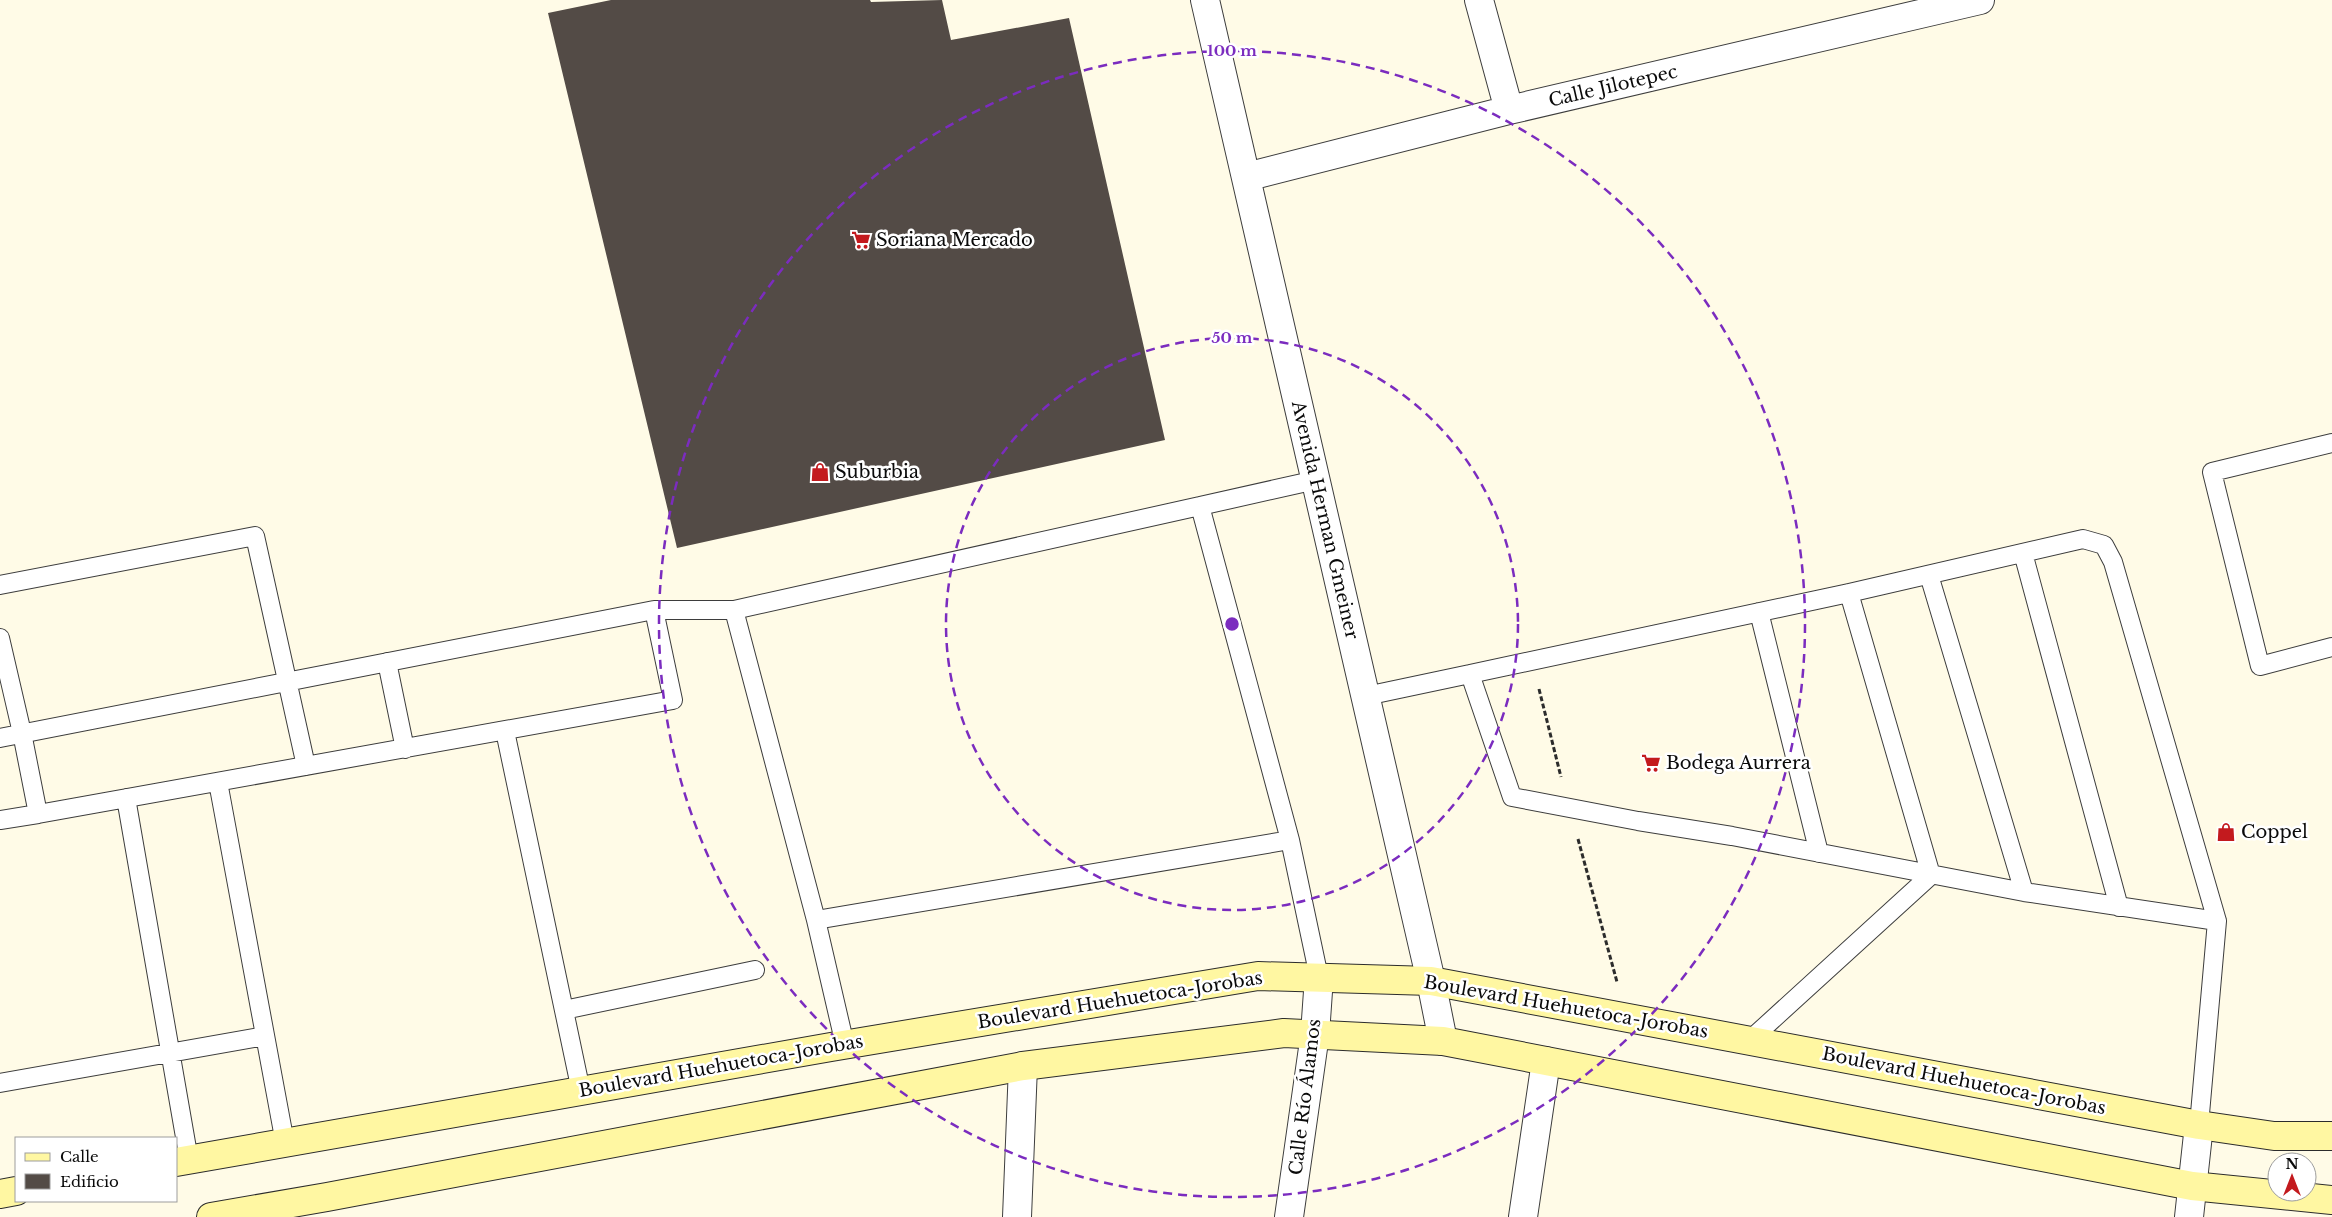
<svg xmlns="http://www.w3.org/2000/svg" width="2332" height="1217" font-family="'Libre Baskerville',serif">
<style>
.building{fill:#534b46}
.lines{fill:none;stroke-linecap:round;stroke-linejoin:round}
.service-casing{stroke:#3d3d3d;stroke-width:20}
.minor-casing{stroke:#3d3d3d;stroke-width:30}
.secondary-casing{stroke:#2c2c2c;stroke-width:30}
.path{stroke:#2c2c2c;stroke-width:3;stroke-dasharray:5 2.5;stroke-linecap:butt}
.service{stroke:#fff;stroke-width:18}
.minor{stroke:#fff;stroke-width:28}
.secondary{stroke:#fff7a2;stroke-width:28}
.ring{fill:none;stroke:#7b2cbf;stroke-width:2.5;stroke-dasharray:9 6}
.labels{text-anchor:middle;stroke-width:5;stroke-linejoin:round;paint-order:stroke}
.street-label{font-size:18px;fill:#0a0a0a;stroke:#fff}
.poi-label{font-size:18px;fill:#0a0a0a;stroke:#fff;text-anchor:start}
.centre{fill:#7b2cbf;stroke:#fff;stroke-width:2.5}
.ring-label{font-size:15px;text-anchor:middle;font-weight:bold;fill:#7b2cbf;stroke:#fff;stroke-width:5;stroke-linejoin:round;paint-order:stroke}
</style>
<rect width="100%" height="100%" fill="#fffbe7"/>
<path class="building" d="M611 0H870L871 2 942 0 951 40 1069 18 1165 440 677 548 548 13Z"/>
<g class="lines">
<g class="service-casing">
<path id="service" d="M2332 443 2212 472 2260 666 2332 647
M1200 506 1316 480
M2023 553 2119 907
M1929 575 2024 892
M0 585 255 536 306 766
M654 610H734
M1759 612 1819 853
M0 638 22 733 38 814 673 700 654 610C436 652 218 696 0 738
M387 662 405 749
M1366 696 1470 674
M505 731 581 1091
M218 782 285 1143
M126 798 189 1160
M0 820 38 814
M816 920 1290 840
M564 1010 755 970
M1750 1040 1931 875 1849 593
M845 1045 816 920 734 610 1200 506 1290 840 1319 977
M0 1083 265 1036
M2199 1125 2217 921 2024 892 1732 836 1638 821 1512 797 1470 674 1849 593 2083 539 2104 545 2113 562 2217 921"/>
</g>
<g class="minor-casing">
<path id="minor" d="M1205 0 1431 981 1443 1041
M1479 0 1509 110
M1246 177 1509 110 1980 0
M1017 1217 1023 1066
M1289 1217 1315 1034 1319 977
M1523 1217 1546 1061
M2189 1217 2199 1125"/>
</g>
<g class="secondary-casing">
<path id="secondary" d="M176 1162 831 1047 1258 976 1431 981 2199 1125 2274 1136H2332
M0 1194 16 1191
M211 1217 327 1197 1023 1066 1284 1033 1443 1041 2192 1186 2332 1200"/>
</g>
<path class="path" d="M1539 689 1561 777
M1578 839 1617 982"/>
<use href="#service" class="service"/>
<use href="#minor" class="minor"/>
<use href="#secondary" class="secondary"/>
</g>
<g class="ring">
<circle cx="1232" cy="624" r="286"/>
<circle cx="1232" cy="624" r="573"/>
</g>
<defs>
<g id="supermarket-bare" transform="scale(1.5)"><path d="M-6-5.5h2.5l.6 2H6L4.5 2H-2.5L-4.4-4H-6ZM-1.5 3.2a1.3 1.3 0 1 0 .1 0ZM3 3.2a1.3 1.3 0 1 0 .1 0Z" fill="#c31a1e" stroke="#fff" stroke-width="2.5" paint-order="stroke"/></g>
<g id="shop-bare" transform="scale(1.5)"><path d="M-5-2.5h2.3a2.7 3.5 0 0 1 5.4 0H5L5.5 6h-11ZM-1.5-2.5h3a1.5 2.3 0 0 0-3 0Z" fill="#c31a1e" stroke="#fff" stroke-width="2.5" paint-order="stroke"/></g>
</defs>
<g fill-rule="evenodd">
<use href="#supermarket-bare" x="861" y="240"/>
<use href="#shop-bare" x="820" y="472"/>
<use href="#supermarket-bare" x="1651" y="763"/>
<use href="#shop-bare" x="2226" y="832"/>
</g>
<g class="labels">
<g class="street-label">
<text transform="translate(1613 86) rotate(-13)" y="6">Calle Jilotepec</text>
<text transform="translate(1325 520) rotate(77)" y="6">Avenida Herman Gmeiner</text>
<text transform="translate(1120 1000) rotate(-9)" y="6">Boulevard Huehuetoca-Jorobas</text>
<text transform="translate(1566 1007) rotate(10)" y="6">Boulevard Huehuetoca-Jorobas</text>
<text transform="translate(721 1066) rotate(-10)" y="6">Boulevard Huehuetoca-Jorobas</text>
<text transform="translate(1964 1081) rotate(11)" y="6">Boulevard Huehuetoca-Jorobas</text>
<text transform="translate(1305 1097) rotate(-83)" y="6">Calle Río Álamos</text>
</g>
<g class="poi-label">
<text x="876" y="246">Soriana Mercado</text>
<text x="835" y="478">Suburbia</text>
<text x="1666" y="769">Bodega Aurrera</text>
<text x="2241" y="838">Coppel</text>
</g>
</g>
<circle cx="1232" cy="624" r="8" class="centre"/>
<g class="ring-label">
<text x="1232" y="56">100 m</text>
<text x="1232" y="343">50 m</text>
</g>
<rect x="15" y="1137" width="162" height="65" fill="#ffffff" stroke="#9d9d9d"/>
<rect x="25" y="1153" width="25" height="8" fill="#fff7a2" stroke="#9d9d9d"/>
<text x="60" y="1162" font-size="15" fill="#0a0a0a">Calle</text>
<rect x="25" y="1174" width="25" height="15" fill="#534b46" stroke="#9d9d9d"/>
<text x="60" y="1187" font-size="15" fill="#0a0a0a">Edificio</text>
<g transform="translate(2292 1177)"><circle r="24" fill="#ffffff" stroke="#9d9d9d"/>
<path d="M0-4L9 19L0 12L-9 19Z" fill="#c31a1e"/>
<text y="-8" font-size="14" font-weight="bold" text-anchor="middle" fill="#0a0a0a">N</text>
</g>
</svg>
